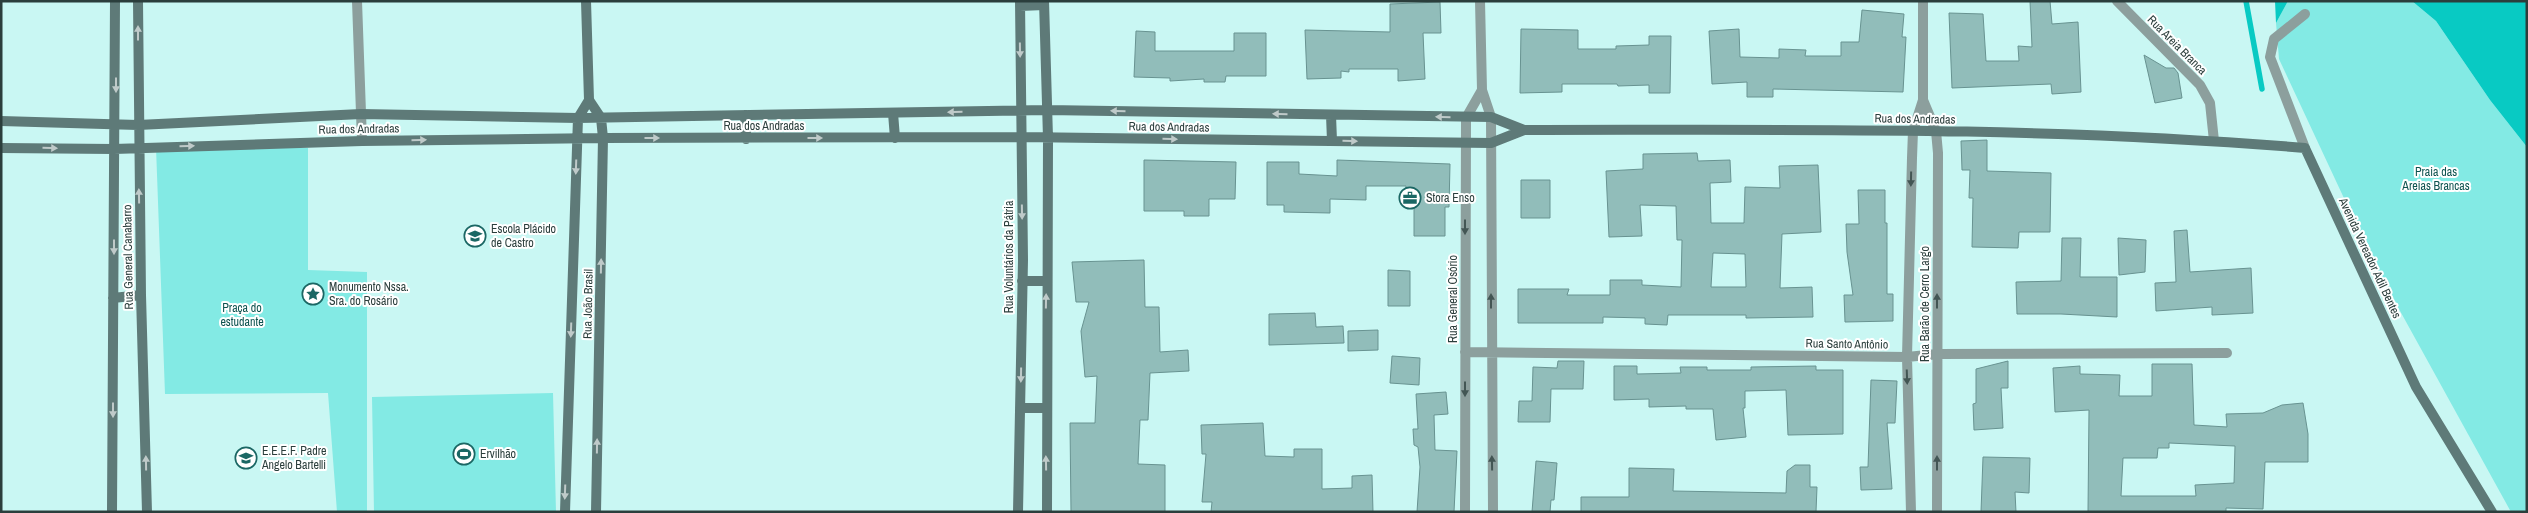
<svg xmlns="http://www.w3.org/2000/svg" width="2528" height="513" font-family="'Archivo Narrow',sans-serif">
<style>
.green{fill:#83eae4}
.water{fill:#08cac3}
.lines{fill:none;stroke-linecap:round;stroke-linejoin:round}
.stream{stroke:#08cac3;stroke-width:5.5}
.building{fill:#91bdba;stroke:#689391;fill-rule:evenodd}
.street{stroke:#8c9f9d;stroke-width:10}
.secondary{stroke:#5e7a78;stroke-width:10}
.oneway{fill:#bfcac9}
.oneway2{fill:#435654}
.labels{text-anchor:middle;stroke-width:4;stroke-linejoin:round;paint-order:stroke}
.street-label{font-size:12px;fill:#2b3e3c;stroke:#fff}
.park-label{font-size:12px;fill:#0d524f;stroke:#fff}
.poi-label{font-size:12px;fill:#2b3e3c;stroke:#fff;text-anchor:start}
</style>
<rect width="100%" height="100%" fill="#c9f7f3"/>
<path class="green" d="M2288 1H2412L2436 21 2490 100 2527 147V512H2511L2378 271 2279 59 2276 23Z
M156 147 308 148V270L367 272V512H337L328 393 165 394Z
M553 393 556 512H374L372 397Z"/>
<path class="water" d="M2275 1H2288L2276 23Z
M2412 1H2527V147L2490 100 2436 21Z"/>
<g class="lines">
<path class="stream" d="M2246 1 2262 89"/>
</g>
<path class="building" d="M2030 1H2050L2052 24 2078 22 2081 92 2052 94 2051 84 1952 88 1949 13 1983 14 1986 61H2019L2018 46 2032 47Z
M1440 2 1441 33H1423L1425 79 1398 81V69H1349V72L1341 71V78L1307 79 1305 30 1390 32V4Z
M1862 10 1904 14 1902 37H1906L1903 92 1773 89V97H1747V82L1712 84 1709 31 1739 29 1740 57 1779 58V49L1806 50 1805 56H1841V42H1859Z
M1521 29 1578 30V49H1616V46L1649 45V36H1671L1670 93H1649V85L1618 86 1617 84H1562V92L1520 93Z
M1136 31 1155 32V51H1234V33H1266V76H1226L1225 82H1204V79L1170 81V78L1134 77Z
M2144 55 2166 68H2174L2178 73 2182 98 2155 103Z
M1987 140V171L2051 173 2050 232H2019L2018 248 1972 247 1973 198H1969L1970 170H1962L1961 141Z
M1697 153 1698 161 1730 160 1731 182 1710 183 1711 223H1744L1745 187 1780 188 1779 166 1818 165 1821 232 1782 234 1780 288 1812 287 1813 317 1746 318V315H1668L1667 325 1645 324V318L1603 317V323H1518V289H1569L1567 295H1610V280H1642V285L1681 287 1682 240H1677L1676 206 1640 205 1642 236 1609 237 1606 171 1643 169V154ZM1713 253 1745 254 1746 287H1711Z
M1144 160 1236 162 1235 199H1209V216H1184V211H1144Z
M1337 160 1450 164 1449 207H1445V236H1414V206H1406V186H1366V200L1330 199V213L1284 212V205H1267V162H1299V174L1337 176Z
M1521 180H1550V218H1521Z
M1858 190H1885V223H1887V294H1893V321L1845 322 1844 295H1853L1847 252 1846 224H1859Z
M2187 230 2190 272 2251 268 2253 313 2212 315V307L2156 311 2155 283 2176 282 2174 231Z
M2062 238H2081L2080 277H2117V317L2061 314H2017L2016 282 2061 281Z
M2118 238 2146 240 2145 272 2119 275Z
M1144 260 1145 307H1159L1160 352 1188 350 1189 371 1150 373 1148 420H1140L1138 464 1165 465V512H1071L1070 423H1095L1097 376 1085 377 1081 331 1089 302H1076L1072 262Z
M1388 270 1410 271V306H1388Z
M1315 313 1316 327 1343 326 1344 343 1269 345V314Z
M1378 330V350L1348 351V331Z
M1392 356 1420 358 1419 385 1390 383Z
M1558 361H1584L1583 389H1551L1550 422H1518L1519 401H1532L1533 367 1557 368Z
M2008 361V388H2001L2003 428 1974 430 1973 404 1976 403V369Z
M2152 364H2192L2194 425 2227 427 2226 414 2263 413 2282 405 2303 403 2308 434V462H2265L2263 509 2226 508V512H2088L2089 410 2055 412 2053 368 2080 366V374L2120 375 2119 396H2152ZM2169 443 2235 446 2234 483 2195 485 2196 496H2121L2123 458H2157L2158 448H2169Z
M1614 366H1637V374L1681 373 1680 367H1707V370H1751V367L1816 366V370H1843V434L1788 435 1786 390 1745 391V408H1743L1746 437 1716 440 1713 409H1686V406L1649 407V399L1614 400Z
M1871 380 1897 381 1895 423H1887L1892 489 1861 490 1860 467H1868Z
M1446 392 1448 414 1434 415 1435 450 1457 451 1454 512H1417L1420 467 1418 447 1414 445 1413 429H1418L1416 394Z
M1263 423 1265 456 1294 457V449H1322V489L1352 488V476L1372 475 1373 512H1211L1212 502H1202L1206 454H1202L1201 425Z
M1983 457 2030 458 2029 493 2015 492 2016 512H1981Z
M1536 461 1557 463 1554 500H1551L1550 512H1532Z
M1795 465H1810V487H1817L1816 512H1581V497H1629V468L1674 469 1673 491 1786 493 1787 471Z"/>
<g class="lines">
<path class="street" d="M357 1 362 141
M1480 1 1482 90 1491 117 1493 512
M2117 1 2200 85 2210 103 2214 141
M1923 100 1936 131 1938 153 1937 512
M2305 148 2270 57 2274 39 2305 14
M1465 352 1907 357 1937 354 2227 353
M1465 512 1466 118 1482 90
M1911 512 1907 357 1912 158 1913 131 1923 100V1"/>
<path class="secondary" d="M138 1 141 295 147 512
M586 1 589 100 601 118 603 138 596 512
M1044 1 1048 138 1047 512
M1020 6 1044 5
M893 113 895 138
M745 115 746 139
M1331 115 1332 141
M1 121 138 125 361 114 578 118 1047 110 1491 117 1524 130C1784 130 2046 126 2305 148L2416 387 2492 512
M1 148 114 149 362 141 603 138 1020 137 1491 143 1524 130
M1022 281H1046
M113 298 141 295
M1020 408H1045
M112 512 115 1
M565 512 578 118 589 100
M1018 512 1023 260 1020 1"/>
</g>
<defs><path id="oneway-solid" d="M-6-.8H1V-3.2L6.5 0L1 3.2V.8H-6Z" transform="scale(1.25)"/></defs>
<g class="oneway">
<use href="#oneway-solid" transform="translate(138 33) rotate(-90)"/>
<use href="#oneway-solid" transform="translate(1020 50) rotate(89)"/>
<use href="#oneway-solid" transform="translate(116 85) rotate(90)"/>
<use href="#oneway-solid" transform="translate(1118 111) rotate(-179)"/>
<use href="#oneway-solid" transform="translate(955 112) rotate(179)"/>
<use href="#oneway-solid" transform="translate(1280 114) rotate(-179)"/>
<use href="#oneway-solid" transform="translate(1443 117) rotate(-179)"/>
<use href="#oneway-solid" transform="translate(652 138)"/>
<use href="#oneway-solid" transform="translate(815 138)"/>
<use href="#oneway-solid" transform="translate(1170 139) rotate(1)"/>
<use href="#oneway-solid" transform="translate(419 140) rotate(-1)"/>
<use href="#oneway-solid" transform="translate(1350 141) rotate(1)"/>
<use href="#oneway-solid" transform="translate(187 146) rotate(-2)"/>
<use href="#oneway-solid" transform="translate(50 148) rotate(1)"/>
<use href="#oneway-solid" transform="translate(576 167) rotate(92)"/>
<use href="#oneway-solid" transform="translate(139 196) rotate(-91)"/>
<use href="#oneway-solid" transform="translate(1022 212) rotate(89)"/>
<use href="#oneway-solid" transform="translate(114 247) rotate(90)"/>
<use href="#oneway-solid" transform="translate(601 266) rotate(-89)"/>
<use href="#oneway-solid" transform="translate(1046 301) rotate(-89)"/>
<use href="#oneway-solid" transform="translate(571 330) rotate(92)"/>
<use href="#oneway-solid" transform="translate(1021 375) rotate(91)"/>
<use href="#oneway-solid" transform="translate(113 410) rotate(90)"/>
<use href="#oneway-solid" transform="translate(597 446) rotate(-89)"/>
<use href="#oneway-solid" transform="translate(146 463) rotate(-91)"/>
<use href="#oneway-solid" transform="translate(1046 463) rotate(-91)"/>
<use href="#oneway-solid" transform="translate(565 492) rotate(92)"/>
</g>
<g class="oneway2">
<use href="#oneway-solid" transform="translate(1911 179) rotate(91)"/>
<use href="#oneway-solid" transform="translate(1465 227) rotate(90)"/>
<use href="#oneway-solid" transform="translate(1491 301) rotate(-90)"/>
<use href="#oneway-solid" transform="translate(1937 301) rotate(-90)"/>
<use href="#oneway-solid" transform="translate(1907 377) rotate(88)"/>
<use href="#oneway-solid" transform="translate(1465 389) rotate(90)"/>
<use href="#oneway-solid" transform="translate(1492 463) rotate(-91)"/>
<use href="#oneway-solid" transform="translate(1937 463) rotate(-90)"/>
</g>
<defs>
<g id="office-ring" transform="scale(1.125)"><circle r="9.5" fill="#fff" stroke="#1b6764" stroke-width="1.5"/><path d="M-6-3h4V-5.5h4V-3h4V5H-6ZM-1-4.5V-3h2v-1.5ZM-6 0V1H6V0Z" fill="#1b6764"/></g>
<g id="school-ring" transform="scale(1.125)"><circle r="9.5" fill="#fff" stroke="#1b6764" stroke-width="1.5"/><path d="M0-5L7-2L0 1L-7-2ZM-4 1L0 2.5L4 1V4Q0 6-4 4Z" fill="#1b6764"/></g>
<g id="sight-ring" transform="scale(1.125)"><circle r="9.5" fill="#fff" stroke="#1b6764" stroke-width="1.5"/><path d="M0-6L1.8-2.2L6-1.7L2.9 1.2L3.7 5.4L0 3.3L-3.7 5.4L-2.9 1.2L-6-1.7L-1.8-2.2Z" fill="#1b6764"/></g>
<g id="stadium-ring" transform="scale(1.125)"><circle r="9.5" fill="#fff" stroke="#1b6764" stroke-width="1.5"/><path d="M0-5a6.5 5 0 1 0 0 10a6.5 5 0 1 0 0-10ZM-3.5-1.8h7v3.6h-7Z" fill="#1b6764"/></g>
</defs>
<g fill-rule="evenodd">
<use href="#office-ring" x="1410" y="198"/>
<use href="#school-ring" x="475" y="236"/>
<use href="#sight-ring" x="313" y="294"/>
<use href="#stadium-ring" x="464" y="454"/>
<use href="#school-ring" x="246" y="458"/>
</g>
<g class="labels">
<g class="street-label">
<text transform="translate(2177 45) rotate(45)" y="4">Rua Areia Branca</text>
<text transform="translate(1915 119) rotate(1)" y="4">Rua dos Andradas</text>
<text x="764" y="130">Rua dos Andradas</text>
<text transform="translate(1169 127) rotate(1)" y="4">Rua dos Andradas</text>
<text transform="translate(359 129) rotate(-1)" y="4">Rua dos Andradas</text>
<text transform="translate(128 257) rotate(-91)" y="4">Rua General Canabarro</text>
<text transform="translate(1009 257) rotate(-90)" y="4">Rua Voluntários da Pátria</text>
<text transform="translate(2370 258) rotate(65)" y="4">Avenida Vereador Adil Bentes</text>
<text transform="translate(1453 299) rotate(-90)" y="4">Rua General Osório</text>
<text transform="translate(588 304) rotate(-89)" y="4">Rua João Brasil</text>
<text transform="translate(1925 304) rotate(-90)" y="4">Rua Barão de Cerro Largo</text>
<text transform="translate(1847 344) rotate(1)" y="4">Rua Santo Antônio</text>
</g>
<g class="park-label">
<text x="2436" y="176">Praia das<tspan x="2436" dy="14">Areias Brancas</tspan></text>
<text x="242" y="312">Praça do<tspan x="242" dy="14">estudante</tspan></text>
</g>
<g class="poi-label">
<text x="1426" y="202">Stora Enso</text>
<text x="491" y="233">Escola Plácido<tspan x="491" dy="14">de Castro</tspan></text>
<text x="329" y="291">Monumento Nssa.<tspan x="329" dy="14">Sra. do Rosário</tspan></text>
<text x="262" y="455">E.E.E.F. Padre<tspan x="262" dy="14">Angelo Bartelli</tspan></text>
<text x="480" y="458">Ervilhão</text>
</g>
</g>
<rect width="2528" height="513" fill="none" stroke="#2b3e3c" stroke-width="5"/>
</svg>
